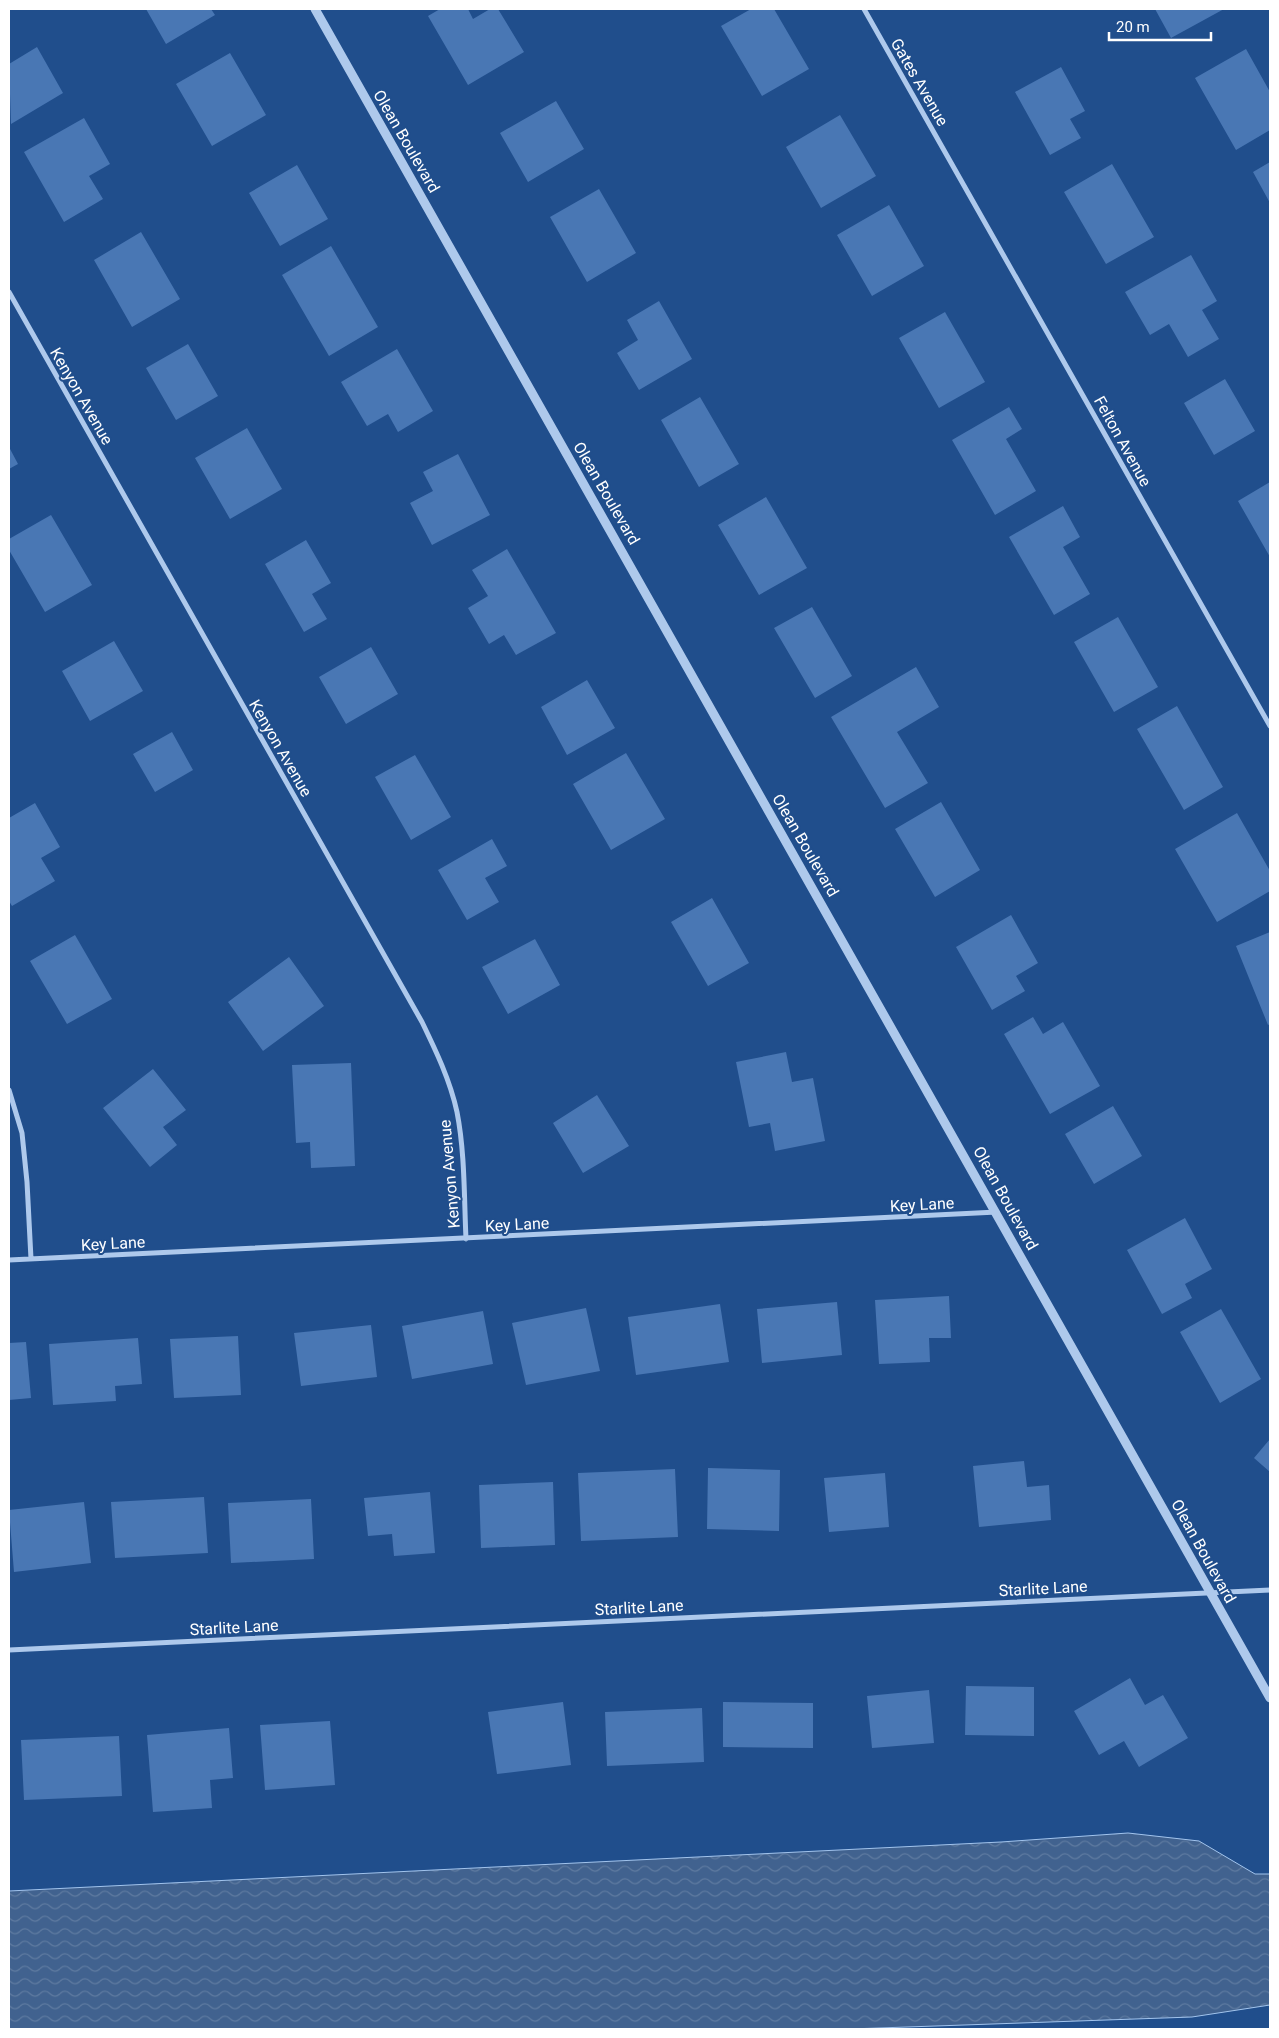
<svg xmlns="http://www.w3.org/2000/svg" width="1279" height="2038" font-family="Roboto,sans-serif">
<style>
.water{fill:url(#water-waves);stroke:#a2c4ed}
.building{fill:#4977b4}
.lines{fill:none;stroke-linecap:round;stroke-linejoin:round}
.minor{stroke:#aec9ec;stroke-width:5}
.tertiary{stroke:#aec9ec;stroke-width:9}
.labels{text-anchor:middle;stroke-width:4;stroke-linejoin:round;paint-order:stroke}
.street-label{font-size:16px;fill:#fff;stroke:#204e8c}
</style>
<defs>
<pattern id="water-waves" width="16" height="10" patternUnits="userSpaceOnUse" patternTransform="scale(1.25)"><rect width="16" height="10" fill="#41628f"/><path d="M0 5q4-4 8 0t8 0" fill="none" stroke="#5e7aa0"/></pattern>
</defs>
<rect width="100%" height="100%" fill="#204e8c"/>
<path class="water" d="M1128 1833 1199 1841 1255 1874H1270V2005L1192 2017 850 2029H9V1891L1001 1842Z"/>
<path class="building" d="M146 9H211L215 15 166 44Z
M440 9H468L473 19 490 9H498L524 52 468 85 428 16Z
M751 9H774L809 69 762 96 721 26Z
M1155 9H1224L1171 38Z
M37 47 63 93 11 124 9 64Z
M1246 49 1270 92V130L1236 150 1195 78Z
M230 53 266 115 212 146 176 84Z
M1061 67 1085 111 1070 119 1081 138 1050 155 1015 92Z
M556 101 584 149 528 182 500 133Z
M840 115 876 176 821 208 786 147Z
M84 118 110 164 89 176 103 199 64 222 24 152Z
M1270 162V203L1253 172Z
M1112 164 1154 237 1106 264 1064 192Z
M297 165 328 219 280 246 249 193Z
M599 189 636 253 587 282 550 217Z
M889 205 924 266 872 296 837 235Z
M141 232 180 299 132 327 94 260Z
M331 246 378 327 329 356 282 275Z
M1191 255 1217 301 1202 310 1219 339 1188 357 1169 324 1150 335 1125 292Z
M659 301 692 359 639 390 617 353 638 340 627 320Z
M945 312 985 382 939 408 899 338Z
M188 344 218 396 176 420 146 368Z
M397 349 433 411 398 432 388 414 367 426 341 382Z
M1225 379 1255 431 1214 455 1184 403Z
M700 397 739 464 699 487 661 420Z
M1009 407 1022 429 1006 439 1036 491 995 515 952 440Z
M247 428 282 489 230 519 195 458Z
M9 447 18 464 9 469Z
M458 454 490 515 432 545 410 503 433 491 423 472Z
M1270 482V557L1238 501Z
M766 497 807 568 759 595 718 525Z
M1063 506 1080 537 1063 547 1090 594 1054 615 1009 537Z
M51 515 92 585 45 612 9 550V539Z
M306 540 331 583 312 594 327 619 304 632 265 564Z
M507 549 556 633 516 655 504 635 489 644 468 608 488 596 472 570Z
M812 607 852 676 815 698 774 628Z
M1118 617 1158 687 1114 712 1074 642Z
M114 641 143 691 90 721 62 671Z
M371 647 398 694 346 724 319 677Z
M916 667 939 707 897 732 928 783 885 808 831 717Z
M587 680 615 728 567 755 541 707Z
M1177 706 1223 787 1184 810 1137 729Z
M172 732 193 770 155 792 133 754Z
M626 753 665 819 611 850 573 784Z
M415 755 451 817 411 840 375 777Z
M941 802 980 870 935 897 895 829Z
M35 803 60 847 41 858 55 881 12 906 9 901V818Z
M1237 813 1270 871V891L1217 922 1175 849Z
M492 839 507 866 485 878 499 902 467 920 438 870Z
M712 898 749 963 708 986 671 922Z
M1011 915 1038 963 1016 976 1025 991 992 1010 956 947Z
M1270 932V1024L1268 1025 1236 946Z
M75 935 112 999 67 1024 30 961Z
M535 939 560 985 508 1014 482 967Z
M289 957 324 1006 263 1051 228 1002Z
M1033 1017 1043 1034 1063 1022 1100 1086 1050 1114 1004 1034Z
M786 1052 792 1082 813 1078 825 1141 775 1151 770 1123 749 1127 736 1062Z
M351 1063 355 1166 311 1168 310 1142 296 1143 292 1065Z
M153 1069 186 1110 163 1127 177 1145 150 1167 103 1108Z
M597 1095 629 1146 583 1173 553 1123Z
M1113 1106 1142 1156 1094 1184 1065 1134Z
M1185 1218 1212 1269 1185 1284 1192 1298 1162 1314 1127 1250Z
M949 1296 951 1338H929L930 1362 879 1364 875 1300Z
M837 1302 842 1355 762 1363 757 1309Z
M720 1304 729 1362 636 1375 628 1317Z
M586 1308 600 1371 526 1385 512 1323Z
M1221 1309 1261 1379 1220 1403 1180 1332Z
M483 1311 493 1364 412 1379 402 1326Z
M371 1325 377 1377 301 1386 294 1333Z
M238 1336 241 1395 174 1398 170 1339Z
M138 1338 142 1384 115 1386 116 1401 53 1405 49 1344Z
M26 1342 31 1398 9 1400V1343Z
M1270 1439V1472L1254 1458Z
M1024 1461 1027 1487 1049 1485 1051 1520 979 1527 973 1466Z
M708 1468 780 1470 779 1531 707 1529Z
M675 1469 678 1537 581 1541 578 1473Z
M885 1473 889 1527 829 1532 824 1478Z
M553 1482 555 1545 481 1548 479 1485Z
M430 1492 435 1553 394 1556 392 1534 368 1536 364 1498Z
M204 1497 208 1553 115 1558 111 1502Z
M311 1499 314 1559 231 1563 228 1503Z
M84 1502 91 1563 14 1572 9 1510Z
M1130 1678 1145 1705 1163 1695 1188 1738 1139 1767 1124 1741 1099 1755 1074 1711Z
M966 1686 1034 1687V1736L965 1735Z
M929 1690 934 1743 872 1748 867 1696Z
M563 1702 571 1765 497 1774 488 1712Z
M723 1702 813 1703V1748L723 1747Z
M702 1708 704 1762 607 1766 605 1712Z
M330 1721 335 1785 265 1790 260 1725Z
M229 1728 233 1778 210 1780 212 1808 153 1812 147 1735Z
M119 1736 122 1796 24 1800 21 1740Z"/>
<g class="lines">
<path class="minor" d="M864 9 1270 726
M9 292 422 1022C436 1051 450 1080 457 1112 465 1153 464 1197 466 1239
M9 1090 22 1133 27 1182 31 1259
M9 1260 997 1212
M9 1650 1270 1590"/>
<path class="tertiary" d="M315 9 1270 1698"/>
</g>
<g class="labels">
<g class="street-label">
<text transform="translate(920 82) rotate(60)" y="6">Gates Avenue</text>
<text transform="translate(407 141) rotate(60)" y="6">Olean Boulevard</text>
<text transform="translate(82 396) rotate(60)" y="6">Kenyon Avenue</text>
<text transform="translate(1123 441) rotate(61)" y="6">Felton Avenue</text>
<text transform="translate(607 493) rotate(60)" y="6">Olean Boulevard</text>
<text transform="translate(281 748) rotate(60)" y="6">Kenyon Avenue</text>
<text transform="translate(806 845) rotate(60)" y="6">Olean Boulevard</text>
<text transform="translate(449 1174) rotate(-95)" y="6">Kenyon Avenue</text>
<text transform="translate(1006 1198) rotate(61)" y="6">Olean Boulevard</text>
<text transform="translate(922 1204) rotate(-3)" y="6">Key Lane</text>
<text transform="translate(517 1224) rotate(-3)" y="6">Key Lane</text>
<text transform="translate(113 1243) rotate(-3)" y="6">Key Lane</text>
<text transform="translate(1204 1551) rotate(61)" y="6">Olean Boulevard</text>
<text transform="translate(1043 1588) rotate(-3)" y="6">Starlite Lane</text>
<text transform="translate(639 1607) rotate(-3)" y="6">Starlite Lane</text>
<text transform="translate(234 1627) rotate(-3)" y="6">Starlite Lane</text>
</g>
</g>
<rect width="1279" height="2038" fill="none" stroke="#ffffff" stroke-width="20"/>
<path d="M1109 32v8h102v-8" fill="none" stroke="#ffffff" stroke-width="2.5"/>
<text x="1116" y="32" font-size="15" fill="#ffffff" stroke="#204e8c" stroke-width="4" paint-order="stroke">20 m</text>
</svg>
